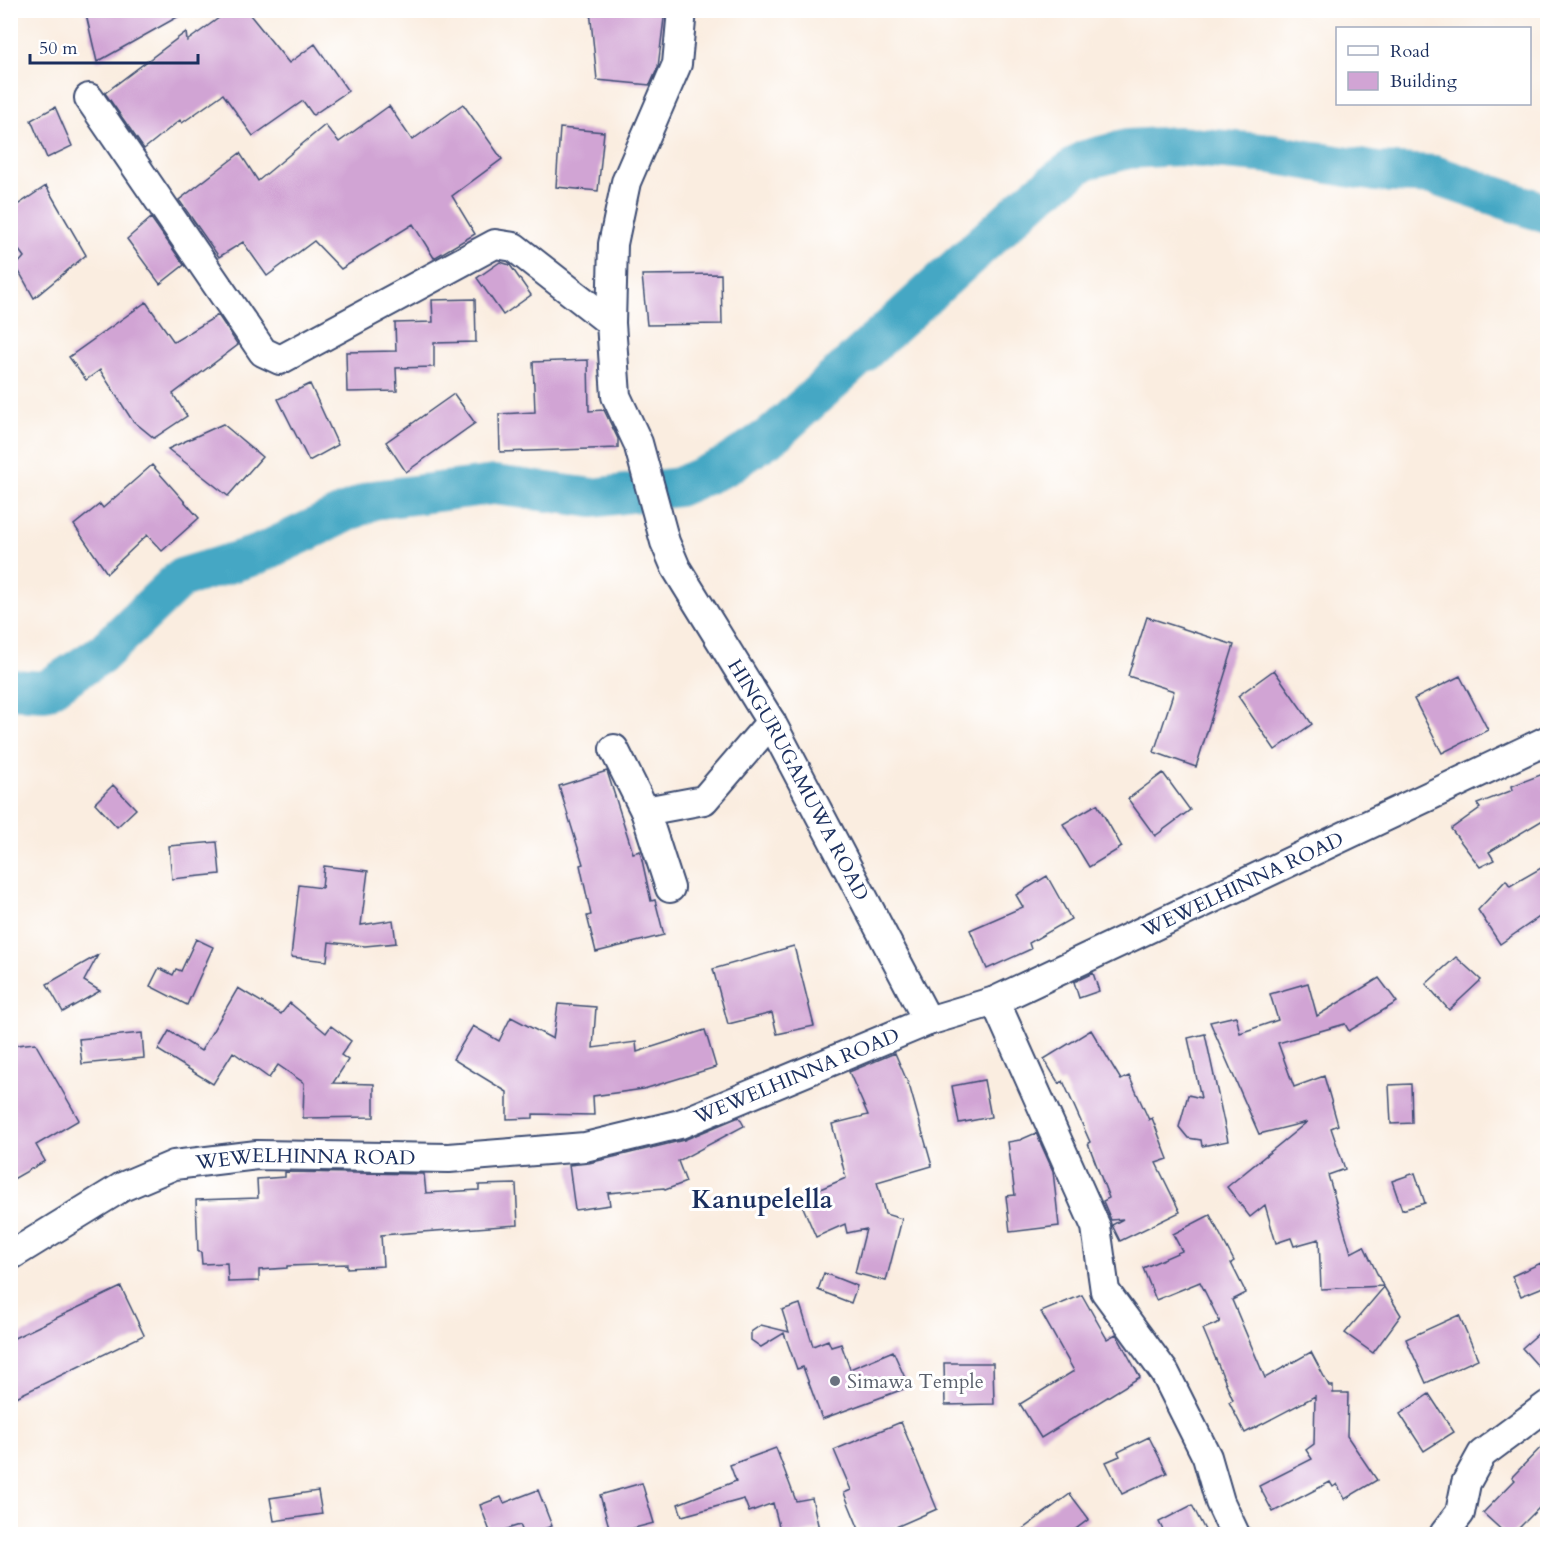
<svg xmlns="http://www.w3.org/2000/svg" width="1558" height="1545" font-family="Cardo,serif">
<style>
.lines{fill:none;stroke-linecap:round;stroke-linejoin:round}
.river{stroke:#45a7c4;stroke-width:40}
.building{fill:#d1a4d4}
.minor-casing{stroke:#3c4c72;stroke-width:32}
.minor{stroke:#fff;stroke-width:28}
.worship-dot{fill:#6b7280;stroke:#fff;stroke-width:2}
.labels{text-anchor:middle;stroke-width:6;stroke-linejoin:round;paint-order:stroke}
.street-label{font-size:20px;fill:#1b2f5e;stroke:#fff}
.worship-label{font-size:20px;fill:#5b616d;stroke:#fff;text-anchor:start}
.district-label{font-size:26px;font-weight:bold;fill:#1b2f5e;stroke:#fff}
</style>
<rect width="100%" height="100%" fill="#fff"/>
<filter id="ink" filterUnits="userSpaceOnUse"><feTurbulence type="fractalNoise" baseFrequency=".0167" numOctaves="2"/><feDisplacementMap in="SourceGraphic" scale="12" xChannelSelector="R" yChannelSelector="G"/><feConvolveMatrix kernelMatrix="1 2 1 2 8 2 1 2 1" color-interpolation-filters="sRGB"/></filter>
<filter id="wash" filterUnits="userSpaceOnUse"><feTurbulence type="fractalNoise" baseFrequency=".008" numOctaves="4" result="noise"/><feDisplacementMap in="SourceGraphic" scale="24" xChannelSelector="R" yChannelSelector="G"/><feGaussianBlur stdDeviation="1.35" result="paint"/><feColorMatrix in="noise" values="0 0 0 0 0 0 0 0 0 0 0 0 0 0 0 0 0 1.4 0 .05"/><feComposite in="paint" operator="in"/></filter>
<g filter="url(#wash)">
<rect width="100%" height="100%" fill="#faede0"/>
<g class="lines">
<path class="river" d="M10 689 45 691 103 653 181 578 257 555 373 500 494 485 593 498 678 487 724 467 774 434 1032 199 1085 160 1128 149 1178 146 1272 154 1377 172 1434 175 1548 214"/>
</g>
<g id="blocks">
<path class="building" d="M85 10H190L97 62Z
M230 10H246L289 63 315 44 348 91 313 115 303 101 253 136 223 94 182 123 180 120 144 149 105 93 186 32 187 41Z
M590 10H665L658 67 650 85 597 80Z
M463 104 502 159 452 196 475 234 434 258 413 224 341 269 314 241 267 276 243 242 219 257 179 200 240 153 258 181 325 125 339 142 389 106 412 140Z
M55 107 72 146 47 158 31 120Z
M560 128 604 132 598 191 556 187Z
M46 186 86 255 34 298 16 266 24 257 10 238V210Z
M151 218 184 265 160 284 127 239Z
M500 262 510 265 531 295 503 315 477 278Z
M721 274 722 324 647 325 642 275Z
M475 299 476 342 434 343V367L396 368 397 391 347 392 346 352 396 351 395 323 433 322 432 300Z
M146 302 174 342 218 315 238 345 173 394 187 416 154 438 132 420 100 370 86 380 69 357Z
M588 360 589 411 604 410 618 439V448L500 452 499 414 535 412 533 362Z
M310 384 338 445 309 461 278 399Z
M454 394 475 423 406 472 386 442Z
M223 424 262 457 228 496 168 449Z
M152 465 199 518 162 551 147 535 107 573 74 525 100 504 103 508Z
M1147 617 1234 645 1196 767 1154 752 1174 691 1128 676Z
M1274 670 1312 724 1275 750 1238 696Z
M1460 676 1488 730 1442 753 1414 699Z
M607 771 633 853 640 851 651 901 655 900 664 935 596 952 587 916 591 915 580 865 583 864 559 786Z
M1548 772V817L1489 852 1494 860 1480 867 1451 829 1480 808 1477 804 1513 790 1512 786Z
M1163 773 1190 810 1155 836 1128 799Z
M113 785 136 809 117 827 95 803Z
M1097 804 1122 847 1089 867 1063 824Z
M217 842 220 874 172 879 169 846Z
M1548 864V911L1500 944 1478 910 1506 880 1510 886Z
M324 866 368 871 361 925 393 920 396 943 365 946 329 942 327 961 291 957 299 885 322 888Z
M1047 876 1071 919 1029 943 1031 949 987 969 970 930 1023 907 1016 895Z
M196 939 213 947 187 1005 150 986 159 968 173 975 176 969 181 971Z
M794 946 814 1026 777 1034 772 1013 728 1024 713 969Z
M98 955 84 981 100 991 63 1012 47 984Z
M1456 957 1481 980 1449 1010 1426 984Z
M1093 973 1099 991 1079 998 1074 982Z
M1379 978 1397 1002 1349 1031 1345 1024 1278 1043 1294 1087 1324 1076 1338 1125 1331 1128 1345 1169 1328 1175 1351 1253 1364 1246 1383 1286 1321 1289 1319 1239 1294 1246 1291 1238 1276 1243 1265 1205 1250 1217 1227 1187 1307 1122 1259 1134 1210 1022 1236 1016 1240 1033 1278 1020 1270 994 1308 983 1317 1016Z
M238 988 281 1014 290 1003 326 1033 331 1026 351 1041 341 1055 348 1060 333 1083 374 1084V1117L303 1118 304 1083 278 1065 269 1078 233 1052 213 1084 158 1050 169 1031 201 1051Z
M558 1004 596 1007 593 1048 636 1042 637 1052 705 1030 716 1067 644 1089 593 1096 594 1115 533 1114V1118L507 1119V1092L453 1059 473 1026 499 1041 511 1017 553 1039Z
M1091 1030 1121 1080 1129 1076 1149 1120 1152 1118 1168 1159 1156 1163 1180 1212 1120 1241 1112 1225 1123 1219 1111 1220 1103 1201 1109 1198 1088 1143 1090 1142 1063 1081 1059 1084 1044 1059Z
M142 1033 144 1058 82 1064 79 1039Z
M1205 1034 1228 1141 1202 1146 1201 1140 1188 1138 1179 1127 1188 1095 1201 1098 1188 1038Z
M35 1043 79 1120 36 1145 45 1161 10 1181V1049L17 1045Z
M895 1053 910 1088 932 1166 877 1182 885 1214 902 1219 886 1281 855 1273 866 1229 847 1233 845 1224 816 1237 799 1198 846 1178 832 1124 868 1115 849 1072Z
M984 1080 991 1117 959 1123 952 1086Z
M1411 1084 1412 1123 1391 1124 1389 1085Z
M739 1117 744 1126 678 1161 686 1182 665 1190 664 1188 608 1193 610 1205 575 1210 569 1165 589 1163 684 1140Z
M1036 1133 1053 1171 1059 1226 1010 1232 1006 1196 1015 1195 1008 1142 1020 1140Z
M285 1172 424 1174 426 1193 479 1190V1185L516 1184 518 1225 381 1235 383 1266 347 1268V1264L287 1266V1268L259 1270V1281L228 1282 227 1263 202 1264 201 1252H198L196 1200 258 1198 257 1179 285 1177Z
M1415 1173 1425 1203 1402 1210 1392 1181Z
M1210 1215 1234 1261 1231 1263 1246 1293 1232 1300 1265 1378 1311 1352 1329 1386H1333V1393H1348L1347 1436 1377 1480 1345 1499 1337 1484 1333 1487 1330 1482 1273 1512 1259 1486 1312 1459 1306 1450 1314 1444 1315 1396 1245 1433 1229 1402 1233 1400 1203 1329 1220 1322 1200 1282 1156 1300 1143 1268 1182 1251 1173 1234Z
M1541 1263 1548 1285 1521 1296 1512 1276Z
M824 1273 857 1286 851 1303 818 1290Z
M121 1287 144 1335 10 1400V1340Z
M1384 1287 1401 1315 1373 1353 1345 1333Z
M1082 1295 1107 1339 1116 1334 1140 1377 1041 1438 1020 1404 1074 1371 1041 1312Z
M800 1304 813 1346 828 1340 831 1347 841 1344 850 1369 893 1351 909 1387 822 1419 803 1367 797 1369 784 1333 761 1347 751 1340V1332L761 1325 789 1332 782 1310Z
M1459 1315 1478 1359 1426 1383 1406 1339Z
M1548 1325V1377L1522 1348Z
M944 1363H993L994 1404 945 1405Z
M1429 1394 1454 1432 1424 1451 1400 1414Z
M901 1422 937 1509 880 1534H861L844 1493 851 1490 834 1450Z
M1149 1437 1167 1473 1122 1494 1106 1462 1120 1456 1118 1452Z
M1548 1440V1499L1513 1534H1506L1483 1513 1515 1480 1512 1477Z
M776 1448 796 1501 812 1498 819 1529 798 1534H781L773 1503 749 1512 744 1499 682 1516 678 1504 736 1481 730 1465Z
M642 1483 654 1523 611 1534 600 1495Z
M538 1490 552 1526 530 1534H524L520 1525 491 1534 480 1505 501 1497 504 1503Z
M318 1491 322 1514 274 1521 270 1498Z
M1070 1494 1089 1519 1069 1534H1016Z
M1192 1505 1207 1534H1165L1159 1522Z"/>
</g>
</g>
<g filter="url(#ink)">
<use href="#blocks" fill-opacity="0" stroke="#3c4c72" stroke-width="1.5"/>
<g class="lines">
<g class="minor-casing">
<g id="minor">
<path id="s1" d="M682 10 677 64 626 182 613 244 611 323 616 396 638 443 665 542 676 568 771 722 928 1021"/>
<path d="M89 98 263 352 280 360 495 244 514 247 611 323"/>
<path d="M614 749 645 811 670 888"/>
<path d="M645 811 704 800 771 722"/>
<path d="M995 1001 1096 1227 1105 1291 1165 1373 1207 1457 1220 1502 1235 1534"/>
<path id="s2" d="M10 1256 122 1187 174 1165 257 1155 449 1158 585 1147 680 1124 928 1021 995 1001 1548 740"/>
<path d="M1444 1534 1460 1513 1466 1483 1482 1454 1548 1405"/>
</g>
</g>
<use href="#minor" class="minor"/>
</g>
</g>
<circle class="worship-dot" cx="835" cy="1381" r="6"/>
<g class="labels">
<g class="street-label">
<text dy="7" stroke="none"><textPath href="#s1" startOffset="826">HINGURUGAMUWA ROAD</textPath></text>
<text dy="7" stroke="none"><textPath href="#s2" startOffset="1310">WEWELHINNA ROAD</textPath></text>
<text dy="7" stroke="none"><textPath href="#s2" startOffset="824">WEWELHINNA ROAD</textPath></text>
<text dy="7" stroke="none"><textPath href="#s2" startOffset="320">WEWELHINNA ROAD</textPath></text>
</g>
<g class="worship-label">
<text x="847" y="1388">Simawa Temple</text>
</g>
<g class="district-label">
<text x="762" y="1208">Kanupelella</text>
</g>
</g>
<rect width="1558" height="1545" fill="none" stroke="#fff" stroke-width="36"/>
<rect x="1336" y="27" width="195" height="78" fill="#ffffff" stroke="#a4acbf" stroke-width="1.5"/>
<rect x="1348" y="46" width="30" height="9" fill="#ffffff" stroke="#a4acbf" stroke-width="1.5"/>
<text x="1390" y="57" font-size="18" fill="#1b2f5e">Road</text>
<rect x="1348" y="72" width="30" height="18" fill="#d1a4d4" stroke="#a4acbf" stroke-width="1.5"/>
<text x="1390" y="87" font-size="18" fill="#1b2f5e">Building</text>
<path d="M30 54v9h168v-9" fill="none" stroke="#1b2f5e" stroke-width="3"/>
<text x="39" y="54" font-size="18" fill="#1b2f5e" stroke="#ffffff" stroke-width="4.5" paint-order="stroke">50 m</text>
</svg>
